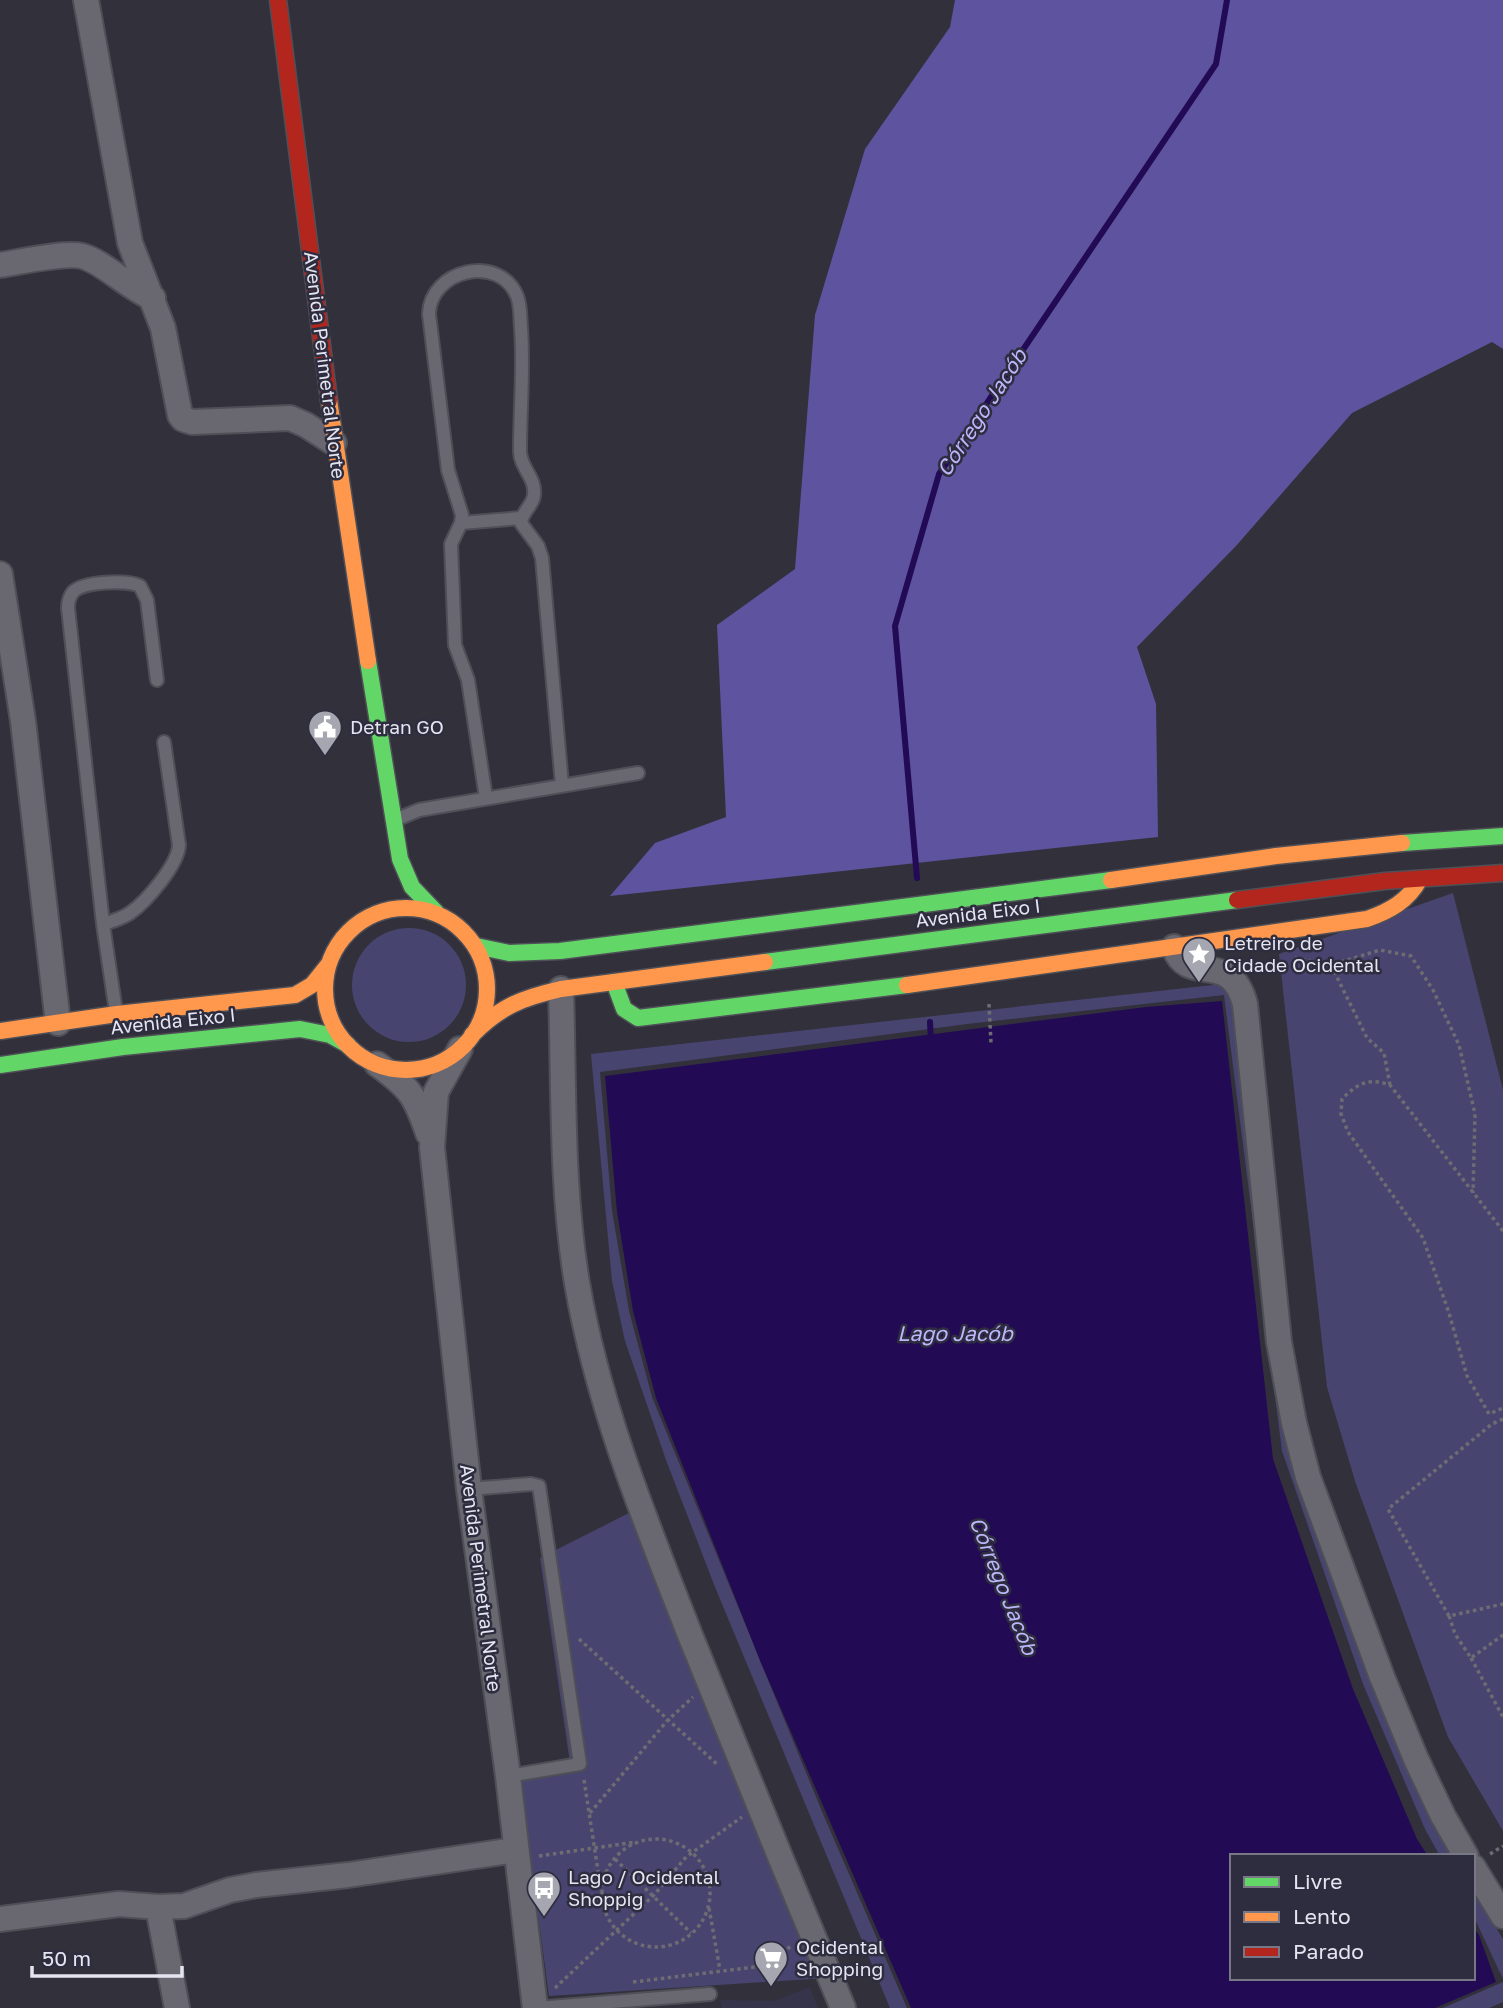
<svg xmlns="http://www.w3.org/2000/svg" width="1503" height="2008" font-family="'Golos Text',sans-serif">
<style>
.built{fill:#36344b}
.green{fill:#484470}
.forest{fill:#5d539e}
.water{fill:#230a55}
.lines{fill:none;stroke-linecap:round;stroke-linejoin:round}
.stream{stroke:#230a55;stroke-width:6}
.lane-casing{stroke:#4f4f57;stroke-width:16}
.street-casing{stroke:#4f4f57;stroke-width:28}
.fast-casing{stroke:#4f4f57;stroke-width:19}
.slow-casing{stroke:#4f4f57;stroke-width:19}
.jam-casing{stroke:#4f4f57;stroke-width:19}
.path{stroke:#6d6c73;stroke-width:3.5;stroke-dasharray:3.5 3.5;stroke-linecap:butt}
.lane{stroke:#696871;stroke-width:12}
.street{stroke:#696871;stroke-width:24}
.fast{stroke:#63d668;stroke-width:16}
.slow{stroke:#ff974d;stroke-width:16}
.jam{stroke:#b3261e;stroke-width:16}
.labels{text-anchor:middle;stroke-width:5;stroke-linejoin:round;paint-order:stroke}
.street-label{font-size:19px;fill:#e5e5f1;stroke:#2e2d3f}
.poi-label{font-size:19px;fill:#e5e5f1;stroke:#2e2d3f;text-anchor:start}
.water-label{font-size:21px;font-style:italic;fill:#bbb6fa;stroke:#2e2d3f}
</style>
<rect width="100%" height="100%" fill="#32313b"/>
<path class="built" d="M810 1987 818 2008H722L720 2000 774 2001Z"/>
<path class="green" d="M1453 893 1503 1090V1831L1448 1737 1356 1484 1327 1387 1279 954Z
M352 985a57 57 0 1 1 114 0a57 57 0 1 1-114 0Z
M1222 984 1234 991 1293 1450 1370 1682 1431 1821 1452 1856H1440L1425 1829 1363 1684 1282 1451 1224 995 975 1023 600 1072 612 1211 629 1311 652 1397 823 1814 907 2008H890L715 1587 666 1460 625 1341 612 1281 591 1054Z
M631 1512 827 1978 549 1996 520 1780 570 1763 540 1558Z
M1473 1890 1503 1939V1979L1473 1915Z
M1503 1982V2002L1489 2008H1443Z"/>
<path class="forest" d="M955 0H1503V349L1492 342 1352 413 1236 546 1137 647 1156 704 1158 837 610 896 655 843 726 817 717 625 795 569 815 315 865 149 950 27Z"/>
<path class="water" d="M1222 1001 1273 1459 1353 1689 1417 1839 1428 1856H1232V1978H1473V1927L1479 1935 1496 1982 1435 2008H911L761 1663 656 1398 633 1311 617 1212 605 1076 1146 1007Z"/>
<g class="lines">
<path class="stream" d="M917 878 895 626 939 474 1216 64 1227 0
M930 1022 931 1041"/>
<g class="lane-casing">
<path id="lane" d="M461 523 521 518
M486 798 468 680 455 645 451 544 461 523 462 515 448 470 429 314C430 270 499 253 517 296 521 306 520 317 521 328 524 369 520 409 520 451 520 468 536 477 534 495 533 506 522 511 521 523L538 546 542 558 562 785
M395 820 419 810 638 773
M103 924C113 921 121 919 130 913 146 902 178 865 179 845L164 742
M116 1012 103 924 68 608C68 602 69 597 73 592 83 581 128 580 140 586L147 600 157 680
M469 1489 531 1484 539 1486 580 1764 508 1776
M537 2008 710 1994"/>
</g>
<g class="street-casing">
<path id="street" d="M86 0 130 243 163 328 180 415 183 419 192 422 290 418 306 425 334 443
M0 265C20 262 64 252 82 256 102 261 130 289 153 298
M0 574 23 721 58 1023
M1174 947C1188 988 1230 947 1245 1004L1279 1342 1294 1423 1308 1477 1382 1677 1416 1759 1443 1816 1466 1856
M561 989C564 1086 561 1187 577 1283 598 1406 645 1520 690 1635 740 1760 791 1884 843 2008
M460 1049 436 1092 432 1147 469 1489 508 1776 535 2008
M377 1064C410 1088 415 1095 428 1133
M1473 1867 1503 1916
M158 1907 177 2008
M0 1919 119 1904 158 1907 184 1906 230 1890 256 1885 348 1875 515 1850"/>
</g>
<g class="fast-casing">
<path id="fast" d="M368 661 400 859 412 887 436 912
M1402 843 1503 836
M476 946 509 953 560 951 1111 880
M765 962 1237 900
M614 982 624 1009 638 1018 907 985
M0 1065 123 1047 300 1029 330 1035 348 1045"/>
</g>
<g class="slow-casing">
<path id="slow" d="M329 400 368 661
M1111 880 1276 856 1402 843
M325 989a81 81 0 1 1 162 0a81 81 0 1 1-162 0Z
M907 985 1367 919C1390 911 1408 901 1420 879
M0 1031 117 1014 295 995 312 985 328 965
M472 1035C501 1006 522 998 561 989L765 962"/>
</g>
<g class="jam-casing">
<path id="jam" d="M278 0 329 400
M1237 900 1385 881 1503 873"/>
</g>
<path class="path" d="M1295 958 1331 965
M989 1004 991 1043
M1390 1085 1384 1053 1367 1038 1331 965 1380 950 1411 956 1433 990 1459 1045 1475 1114 1473 1193
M1503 1231 1390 1085C1368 1077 1357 1084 1342 1099L1341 1114 1348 1132 1423 1238 1449 1313 1467 1376 1489 1414 1503 1408
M1503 1419 1492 1424 1388 1509 1449 1616 1503 1604
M1449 1616 1455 1634 1471 1658 1503 1635
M579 1639 718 1765
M1471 1658 1503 1717
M584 1780 601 1890
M590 1813 667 1721 693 1697
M602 1893a54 54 0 1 1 108 0a54 54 0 1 1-108 0Z
M1490 1854 1503 1846
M539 1856 636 1842
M615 1859 691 1933
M709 1908 720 1970
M633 1982 763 1966 777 1958 792 1945
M555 1988 654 1895 686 1857 742 1817"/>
<use href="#lane" class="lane"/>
<use href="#street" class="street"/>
<use href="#fast" class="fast"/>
<use href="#slow" class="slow"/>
<use href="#jam" class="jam"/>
</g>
<defs>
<g id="civic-pin" transform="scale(1.75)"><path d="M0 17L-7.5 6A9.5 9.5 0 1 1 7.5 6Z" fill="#a6a6b1" stroke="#2e2d3f"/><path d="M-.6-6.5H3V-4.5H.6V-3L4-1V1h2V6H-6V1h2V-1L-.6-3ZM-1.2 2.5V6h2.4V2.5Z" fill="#fff"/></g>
<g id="sight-pin" transform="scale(1.75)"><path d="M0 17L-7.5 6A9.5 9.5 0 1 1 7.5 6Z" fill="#a6a6b1" stroke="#2e2d3f"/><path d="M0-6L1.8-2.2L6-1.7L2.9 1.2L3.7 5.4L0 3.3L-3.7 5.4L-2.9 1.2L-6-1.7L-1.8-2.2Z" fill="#fff"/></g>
<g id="bus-pin" transform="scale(1.75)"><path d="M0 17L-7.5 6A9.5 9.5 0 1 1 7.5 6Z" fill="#a6a6b1" stroke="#2e2d3f"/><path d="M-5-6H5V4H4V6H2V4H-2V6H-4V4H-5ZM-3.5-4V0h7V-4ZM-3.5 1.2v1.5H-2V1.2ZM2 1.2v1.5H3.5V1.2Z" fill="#fff"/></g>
<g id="supermarket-pin" transform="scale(1.75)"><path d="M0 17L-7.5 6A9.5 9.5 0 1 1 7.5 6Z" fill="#a6a6b1" stroke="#2e2d3f"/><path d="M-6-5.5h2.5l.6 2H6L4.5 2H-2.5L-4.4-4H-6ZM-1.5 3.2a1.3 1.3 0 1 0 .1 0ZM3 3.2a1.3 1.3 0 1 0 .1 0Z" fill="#fff"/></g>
</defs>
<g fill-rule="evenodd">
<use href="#civic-pin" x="325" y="727"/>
<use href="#sight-pin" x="1199" y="954"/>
<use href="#bus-pin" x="544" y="1888"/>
<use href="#supermarket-pin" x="771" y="1958"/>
</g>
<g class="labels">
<g class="street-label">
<text transform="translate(325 365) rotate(83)" y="7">Avenida Perimetral Norte</text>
<text transform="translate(978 913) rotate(-7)" y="7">Avenida Eixo I</text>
<text transform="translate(173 1021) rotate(-6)" y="7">Avenida Eixo I</text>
<text transform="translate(481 1578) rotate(83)" y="7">Avenida Perimetral Norte</text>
</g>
<g class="poi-label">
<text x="350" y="734">Detran GO</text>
<text x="1224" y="950">Letreiro de<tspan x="1224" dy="22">Cidade Ocidental</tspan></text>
<text x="568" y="1884">Lago / Ocidental<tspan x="568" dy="22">Shoppig</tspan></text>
<text x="796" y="1954">Ocidental<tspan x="796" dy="22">Shopping</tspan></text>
</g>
<g class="water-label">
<text transform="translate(982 413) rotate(-57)" y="7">Córrego Jacób</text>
<text x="955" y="1341">Lago Jacób</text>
<text transform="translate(1003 1586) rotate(68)" y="7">Córrego Jacób</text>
</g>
</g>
<rect x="1230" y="1854" width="245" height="126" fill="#2e2d3f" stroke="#777786" stroke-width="2"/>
<rect x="1244" y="1877" width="35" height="10" fill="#63d668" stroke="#777786" stroke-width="2"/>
<text x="1293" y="1889" font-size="21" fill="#e5e5f1">Livre</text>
<rect x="1244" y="1912" width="35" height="10" fill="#ff974d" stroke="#777786" stroke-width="2"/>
<text x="1293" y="1924" font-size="21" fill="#e5e5f1">Lento</text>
<rect x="1244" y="1947" width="35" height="10" fill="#b3261e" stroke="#777786" stroke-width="2"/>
<text x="1293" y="1959" font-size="21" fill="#e5e5f1">Parado</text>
<path d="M32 1966v10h150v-10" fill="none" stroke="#e5e5f1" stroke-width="3.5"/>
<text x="42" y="1966" font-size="21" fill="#e5e5f1" stroke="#2e2d3f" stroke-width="5" paint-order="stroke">50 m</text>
</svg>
